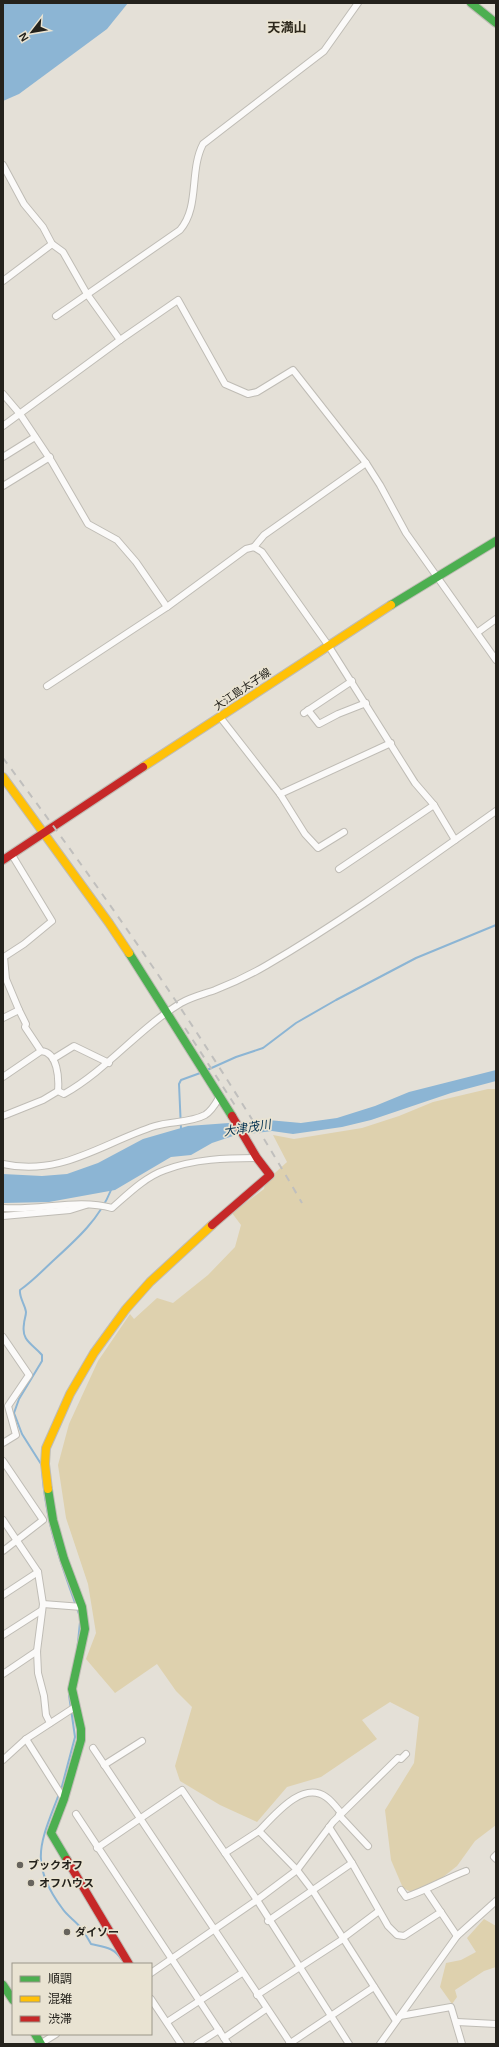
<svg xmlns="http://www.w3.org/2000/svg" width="499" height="2047" viewBox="0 0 499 2047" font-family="Arial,'Noto Sans JP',sans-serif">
<rect width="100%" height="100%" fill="#e4e0d7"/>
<!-- green -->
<g fill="#ded1ae">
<path d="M488,1089h8v736l-21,16 -18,25 -29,23 -15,4 -10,-5 -12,-28 -6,-50 29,-47 5,-46 -29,-15 -28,18 15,19 -56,38 -34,10 -30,35 -37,-17 -40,-24 -5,-15 17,-59 -16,-16 -19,-27 -42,29 -29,-34 10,-26 -8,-49 -22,-66 -8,-53 11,-41 29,-63 32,-47 4,5 23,-21 16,5 35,-28 27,-28 6,-22 -9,-12 32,-24 1,-7 22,-20 -14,-27 21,4 68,-11 37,-12 34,-14z"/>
<path d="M484,1919l12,7v41l-12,4 -29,19 2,7 -5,7 -12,-17 6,-24 15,-3 15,-8 -9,-14z"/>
</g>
<!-- water -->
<g fill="#8cb5d4">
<path d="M3,3h125l-21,26 -88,65 -16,7z"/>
<path d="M496,1070v11l-45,12 -80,27 -29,7 -49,7 -21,-3 -39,5 -21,7 -21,12 -20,2 -56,33 -66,12 -46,1v-29l39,2 25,-2 31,-11 45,-24 45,-13 80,-6 33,3 36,-5 38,-12 34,-14z"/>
</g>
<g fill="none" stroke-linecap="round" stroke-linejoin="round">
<!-- stream -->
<g stroke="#8cb5d4" stroke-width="2">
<path d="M207,1070l29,-13 27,-9 33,-25 40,-23 80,-42 80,-33"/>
<path d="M181,1129l-2,-45 2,-4 22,-8"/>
<path d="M41,1464l-19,-30 -8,-21 5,-14 23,-38v-6c-9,-11 -21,-14 -18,-31 0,-4 2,-8 2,-12 -1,-8 -7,-14 -6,-22 13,-9 23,-20 35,-31 22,-20 45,-41 56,-69"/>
<path d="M42,1468c3,54 19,96 37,146"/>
<path d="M77,1652l3,-30"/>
<path d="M61,1790l14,-53 -6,-42"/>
<path d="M59,1794c-18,48 -31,68 3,114 5,8 14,13 19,20 4,5 7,11 10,16 13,3 23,3 31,16"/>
</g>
<!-- street casing -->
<g stroke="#bfbcb5" stroke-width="8">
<g id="street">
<path d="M3,165l21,39 19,23 9,17 11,8 24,42 33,46"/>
<path d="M3,281l49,-37"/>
<path d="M56,316l124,-86c20,-23 9,-59 23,-86l121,-93 34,-48"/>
<path d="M3,394l17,20 32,48 36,62 29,16 19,22 31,45"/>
<path d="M3,426l117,-86 58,-40 47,84 23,10 9,-2 36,-22 73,93 14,22 26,48 90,127"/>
<path d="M3,457l32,-20"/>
<path d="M3,486l47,-29"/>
<path d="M254,547l10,-12 102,-72"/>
<path d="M478,632l18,-13"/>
<path d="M47,686l120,-79 79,-58 8,-2 8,5 66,93 87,138 19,22 21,35"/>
<path d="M308,710l11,14 19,-10 28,-11"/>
<path d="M304,713l48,-32"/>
<path d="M220,717l60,77 25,40 13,14 26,-16"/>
<path d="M280,794l111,-51"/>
<path d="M339,869l95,-64"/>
<path d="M19,1010l7,14 -1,3 16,24c17,1 18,28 17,40"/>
<path d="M3,1018l16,-8 -13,-31 -2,-22 20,-13 28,-23 -40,-66"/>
<path d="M53,1059l21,-13 35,17"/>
<path d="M3,1077l38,-26"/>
<path d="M3,1116l40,-16 15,-9 6,3c44,-25 74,-65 117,-91 10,-6 23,-9 34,-13 18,-7 35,-15 52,-25 79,-46 154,-101 229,-154"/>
<path d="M3,1164c58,13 99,-21 152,-38 16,-5 35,-3 50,-11 7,-4 11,-12 15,-19"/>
<path d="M3,1208c37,3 75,-10 109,0 16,-14 33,-31 53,-38 29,-11 61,-12 92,-12"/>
<path d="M3,1216l67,-6 16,-5"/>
<path d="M3,1337l26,38 -21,31 8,29 -13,8"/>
<path d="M3,1461l40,59 -40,31"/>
<path d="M3,1520l35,52 5,32 -6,47 1,22 6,23 2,19 4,8"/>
<path d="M3,1595l35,-23"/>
<path d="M43,1604l39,3"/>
<path d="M3,1635l39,-25"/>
<path d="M3,1674l34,-23"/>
<path d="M26,1739l38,60"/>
<path d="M93,1748l198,296"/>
<path d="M3,1760l23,-21 49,-32"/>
<path d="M104,1765l38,-24"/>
<path d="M76,1814l152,230"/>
<path d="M339,1815l29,31"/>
<path d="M329,1827l23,36 36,63 9,9 7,1 37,-24"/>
<path d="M259,1831c15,-15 43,-51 67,-34 6,4 11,11 15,16"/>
<path d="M97,1848l85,-58 75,110 92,144"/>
<path d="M225,1853l34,-22 38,39 16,21 83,130"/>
<path d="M496,1855l-2,2 2,2"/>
<path d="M401,1890l5,7c21,-7 39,-18 60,-26"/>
<path d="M426,1890l31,46"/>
<path d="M268,1921l84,-58"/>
<path d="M343,1938l36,-27"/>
<path d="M151,1973l106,-73 40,-30 36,-48 65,-64 3,1 5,-5"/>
<path d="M257,1995l86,-56"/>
<path d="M151,1999l30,45"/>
<path d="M400,2016l51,-9 11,37"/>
<path d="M167,2022l75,-49"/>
<path d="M457,2022l39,2"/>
<path d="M224,2038l42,-29"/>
<path d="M40,2044l16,-10"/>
<path d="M197,2044l22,-14"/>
<path d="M289,2044l85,-57"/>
<path d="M380,2044l77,-108 39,-35"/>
</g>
</g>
<!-- fast casing -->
<g stroke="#bfbcb5" stroke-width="10">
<g id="fast">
<path d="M471,3l25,20"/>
<path d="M391,605l105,-64"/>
<path d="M129,953l103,163"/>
<path d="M48,1489l5,31 11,39 18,48 3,22 -13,60 9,40v11l-17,59 -13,34 16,27"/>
<path d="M3,1985l10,15"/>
<path d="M35,2034l6,10"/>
</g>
</g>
<!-- slow casing -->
<g stroke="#bfbcb5" stroke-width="10">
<g id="slow">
<path d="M143,767l248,-162"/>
<path d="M3,777l106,146 20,30"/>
<path d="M48,1489l-3,-25 1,-16 24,-54 24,-41 32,-44 24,-27 62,-57"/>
</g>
</g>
<!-- jam casing -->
<g stroke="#bfbcb5" stroke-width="10">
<g id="jam">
<path d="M3,860l140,-93"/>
<path d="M212,1225l58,-50 -13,-17 -25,-42"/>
<path d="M67,1860l62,104"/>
</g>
</g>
<!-- street -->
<use href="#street" stroke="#fbfaf9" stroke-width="6"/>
<!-- fast -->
<use href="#fast" stroke="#4caf50" stroke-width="8"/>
<!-- slow -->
<use href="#slow" stroke="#ffc107" stroke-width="8"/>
<!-- jam -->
<use href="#jam" stroke="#c62828" stroke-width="8"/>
<!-- rail -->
<g stroke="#c0bfbd" stroke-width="2" stroke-dasharray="7 7" stroke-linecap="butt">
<path d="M3,758c107,143 210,291 299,445"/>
<path d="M185,1028l53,82"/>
</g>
</g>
<!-- markers -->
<g fill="#67645d" stroke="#e9e3d2" stroke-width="1.5">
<circle cx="20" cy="1865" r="4"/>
<circle cx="31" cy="1883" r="4"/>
<circle cx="67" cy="1932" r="4"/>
</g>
<g text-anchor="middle" stroke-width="3.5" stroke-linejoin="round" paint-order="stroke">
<!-- street labels -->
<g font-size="11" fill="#24221c" stroke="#e9e3d2">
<text transform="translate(242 689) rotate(-34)" y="4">大江島太子線</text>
</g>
<!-- poi labels -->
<g font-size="11" font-weight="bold" fill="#24221c" stroke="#e9e3d2" text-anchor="start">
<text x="28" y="1869">ブックオフ</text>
<text x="39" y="1887">オフハウス</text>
<text x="75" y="1936">ダイソー</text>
</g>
<!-- water labels -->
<g font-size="12" font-style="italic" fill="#00304f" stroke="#e9e3d2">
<text transform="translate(247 1128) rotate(-9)" y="4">大津茂川</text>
</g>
<!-- quarter labels -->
<g font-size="13" font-weight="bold" fill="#2f2a1d" stroke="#e9e3d2">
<text x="287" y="32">天満山</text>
</g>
</g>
<!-- border -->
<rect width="499" height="2047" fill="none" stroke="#24221c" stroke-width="8"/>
<!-- legend -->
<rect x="12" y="1963" width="140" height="72" fill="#e9e3d2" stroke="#9a9689"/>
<rect x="20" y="1976" width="20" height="6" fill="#4caf50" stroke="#9a9689"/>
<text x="48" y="1983" font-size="12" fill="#24221c">順調</text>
<rect x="20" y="1996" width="20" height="6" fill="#ffc107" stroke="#9a9689"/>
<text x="48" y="2003" font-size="12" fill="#24221c">混雑</text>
<rect x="20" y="2016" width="20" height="6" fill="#c62828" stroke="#9a9689"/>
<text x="48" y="2023" font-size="12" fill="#24221c">渋滞</text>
<!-- north arrow -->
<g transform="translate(32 32) rotate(239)" stroke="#e9e3d2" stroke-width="3" paint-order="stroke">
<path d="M0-3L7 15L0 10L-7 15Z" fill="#24221c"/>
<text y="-6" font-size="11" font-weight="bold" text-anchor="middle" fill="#24221c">N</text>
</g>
</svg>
